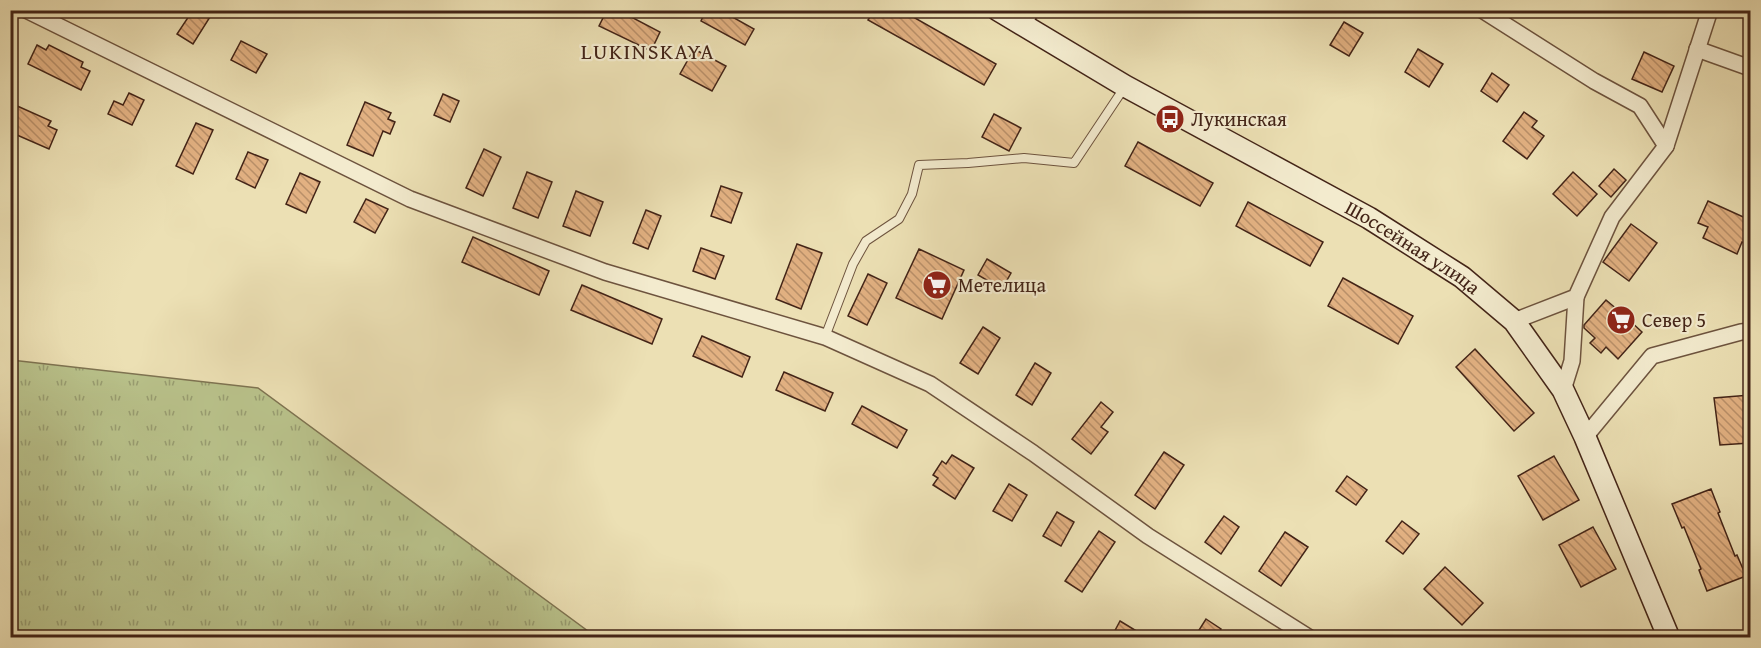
<svg xmlns="http://www.w3.org/2000/svg" width="1761" height="648" viewBox="0 0 1761 648" font-family="'Gentium Book Plus',serif">
<defs>
<pattern id="grass-tufts" width="24" height="20" patternUnits="userSpaceOnUse" patternTransform="scale(1.5)"><rect width="24" height="20" fill="#b9c28b"/><path d="M3 7l-1-3M5 7V3M7 7l1-3M15 17l-1-3M17 17v-4M19 17l1-3" fill="none" stroke="#989d71"/></pattern>
<pattern id="building-back-hatch" width="6" height="6" patternUnits="userSpaceOnUse" patternTransform="scale(1.5)"><rect width="6" height="6" fill="#e2b182"/><path d="M-1 5l2 2M0 0l6 6M5-1l2 2" fill="none" stroke="#b99069"/></pattern>
</defs>
<rect width="100%" height="100%" fill="#ece0b4"/>
<filter id="stains"><feTurbulence type="fractalNoise" baseFrequency=".00333" numOctaves="4"/><feColorMatrix values="0 0 0 0 .2 0 0 0 0 .09 0 0 0 0 .02 0 0 0 .5 -.17"/></filter>
<radialGradient id="worn" r=".72"><stop offset=".6" stop-color="#630" stop-opacity="0"/><stop offset="1" stop-color="#630" stop-opacity=".3"/></radialGradient>
<!-- grass -->
<path fill="url(#grass-tufts)" stroke="#7e7351" stroke-width="1.5" d="M11,360l247,28 338,249h-585z"/>
<!-- building -->
<g fill="url(#building-back-hatch)" stroke="#432417" stroke-width="1.5">
<path d="M193,10h7l10,7 -17,27 -16,-10z"/>
<path d="M607,10h11l42,22 -9,19 -52,-25z"/>
<path d="M706,10h14l34,19 -9,16 -44,-24z"/>
<path d="M874,10h27l95,54 -12,21 -116,-65z"/>
<path d="M1344,22l19,11 -14,23 -19,-11z"/>
<path d="M241,41l26,13 -11,19 -25,-13z"/>
<path d="M37,45l9,5 3,-5 34,17 -2,5 9,4 -9,19 -53,-26z"/>
<path d="M694,49l32,17 -14,25 -32,-17z"/>
<path d="M1418,49l25,15 -14,23 -24,-15z"/>
<path d="M1644,52l30,14 -12,26 -30,-13z"/>
<path d="M1492,73l17,12 -12,17 -16,-11z"/>
<path d="M129,93l15,7 -12,25 -24,-11 6,-13 9,4z"/>
<path d="M443,94l16,7 -9,21 -16,-7z"/>
<path d="M365,102l26,11 -3,6 7,3 -5,12 -7,-3 -10,25 -26,-11z"/>
<path d="M15,105l36,16 -3,5 9,4 -8,19 -39,-17v-17z"/>
<path d="M1524,112l13,9 -5,6 12,9 -17,23 -24,-18z"/>
<path d="M994,114l27,14 -12,23 -27,-14z"/>
<path d="M196,123l17,7 -20,44 -17,-8z"/>
<path d="M1138,142l75,41 -13,23 -75,-40z"/>
<path d="M484,149l17,8 -18,39 -17,-8z"/>
<path d="M248,152l20,8 -13,28 -19,-9z"/>
<path d="M1614,169l12,11 -15,17 -12,-11z"/>
<path d="M527,172l25,10 -14,36 -25,-10z"/>
<path d="M1573,172l24,22 -20,22 -24,-22z"/>
<path d="M300,173l20,9 -14,31 -20,-9z"/>
<path d="M721,186l21,7 -11,30 -20,-7z"/>
<path d="M576,191l27,11 -13,34 -27,-10z"/>
<path d="M366,199l22,10 -13,24 -21,-11z"/>
<path d="M1708,201l42,19v26l-8,-4 -5,12 -34,-16 5,-11 -10,-4z"/>
<path d="M1248,202l75,40 -13,24 -74,-40z"/>
<path d="M646,210l15,6 -13,33 -15,-6z"/>
<path d="M1631,224l26,19 -28,38 -26,-19z"/>
<path d="M473,237l76,34 -10,24 -77,-33z"/>
<path d="M797,244l25,9 -21,56 -25,-10z"/>
<path d="M701,248l23,8 -9,23 -22,-8z"/>
<path d="M919,249l45,21 -22,49 -46,-21z"/>
<path d="M987,259l24,14 -9,16 -24,-14z"/>
<path d="M868,274l19,9 -20,42 -19,-9z"/>
<path d="M1343,278l70,38 -15,28 -70,-38z"/>
<path d="M582,285l80,34 -10,25 -81,-34z"/>
<path d="M1606,300l13,11 3,-4 10,9 -3,4 13,12 -24,27 -12,-12 -5,6 -11,-10 5,-5 -11,-10v-3z"/>
<path d="M983,327l17,11 -22,36 -18,-11z"/>
<path d="M702,336l48,21 -8,20 -49,-21z"/>
<path d="M1475,349l59,64 -20,18 -58,-64z"/>
<path d="M1035,363l16,10 -19,32 -16,-10z"/>
<path d="M784,372l49,21 -8,18 -49,-21z"/>
<path d="M1750,395v48l-30,2 -6,-47z"/>
<path d="M1101,402l12,10 -12,15 7,5 -17,22 -19,-15z"/>
<path d="M862,406l45,24 -10,18 -45,-24z"/>
<path d="M1164,452l20,13 -29,44 -20,-14z"/>
<path d="M952,455l22,13 -19,31 -22,-14 5,-7 -5,-3 9,-14 4,3z"/>
<path d="M1554,456l25,44 -36,20 -25,-44z"/>
<path d="M1347,476l20,14 -11,15 -20,-14z"/>
<path d="M1009,484l18,11 -15,26 -19,-10z"/>
<path d="M1711,489l9,23 -2,1 17,43 2,-1 9,21 -39,15 -8,-21 2,-1 -17,-42 -2,1 -10,-24z"/>
<path d="M1057,512l17,10 -13,24 -18,-10z"/>
<path d="M1224,516l15,11 -18,27 -16,-12z"/>
<path d="M1402,521l17,13 -16,20 -17,-13z"/>
<path d="M1593,527l23,42 -35,18 -22,-42z"/>
<path d="M1099,531l16,11 -33,50 -17,-11z"/>
<path d="M1285,532l23,15 -27,39 -22,-15z"/>
<path d="M1445,567l38,36 -21,22 -38,-36z"/>
<path d="M1206,619l15,10 -5,9h-22z"/>
<path d="M1120,621l28,17h-37z"/>
</g>
<g fill="none" stroke-linecap="round" stroke-linejoin="round">
<!-- lane casing -->
<g stroke="#6d533e" stroke-width="10">
<path id="lane" d="M825,337l28,-73 13,-23 33,-22 13,-25 7,-29 49,-2 56,-5 50,5 50,-75"/>
</g>
<!-- street casing -->
<g stroke="#6d533e" stroke-width="18">
<g id="street">
<path d="M26,10l384,189 195,73 220,65 105,47 103,69 115,83 162,102"/>
<path d="M1482,10l112,71 46,25 26,40"/>
<path d="M1023,26l8,-16"/>
<path d="M1697,49l53,19"/>
<path d="M1514,321l62,-24 36,-80 54,-71 44,-136"/>
<path d="M1563,390l9,-29 4,-64"/>
<path d="M1585,437l67,-81 89,-24 9,-1"/>
</g>
</g>
<!-- secondary casing -->
<g stroke="#432417" stroke-width="24">
<g id="secondary">
<path id="s1" d="M998,10l127,76 244,132 93,59 52,44 49,69 22,47 84,201"/>
</g>
</g>
<!-- lane -->
<use href="#lane" stroke="#f3ebce" stroke-width="8"/>
<!-- street -->
<use href="#street" stroke="#f3ebce" stroke-width="15"/>
<!-- secondary -->
<use href="#secondary" stroke="#f3ebce" stroke-width="21"/>
</g>
<!-- icons -->
<defs>
<g id="bus-disc" transform="scale(1.5)"><circle r="9.5" fill="#8f2418" stroke="#f3ebce"/><path d="M-5-6H5V4H4V6H2V4H-2V6H-4V4H-5ZM-3.5-4V0h7V-4ZM-3.5 1.2v1.5H-2V1.2ZM2 1.2v1.5H3.5V1.2Z" fill="#fff"/></g>
<g id="supermarket-disc" transform="scale(1.5)"><circle r="9.5" fill="#8f2418" stroke="#f3ebce"/><path d="M-6-5.5h2.5l.6 2H6L4.5 2H-2.5L-4.4-4H-6ZM-1.5 3.2a1.3 1.3 0 1 0 .1 0ZM3 3.2a1.3 1.3 0 1 0 .1 0Z" fill="#fff"/></g>
</defs>
<g fill-rule="evenodd">
<use href="#bus-disc" x="1170" y="119"/>
<use href="#supermarket-disc" x="937" y="285"/>
<use href="#supermarket-disc" x="1621" y="320"/>
</g>
<g text-anchor="middle" stroke-width="4.5" stroke-linejoin="round" paint-order="stroke">
<!-- poi labels -->
<g font-size="20" fill="#432417" stroke="#f3ebce" text-anchor="start">
<text x="1191" y="126">Лукинская</text>
<text x="958" y="292">Метелица</text>
<text x="1642" y="327">Север 5</text>
</g>
<!-- street labels -->
<g font-size="20" fill="#432417" stroke="#f3ebce">
<text dy="7" stroke="none"><textPath href="#s1" startOffset="478">Шоссейная улица</textPath></text>
</g>
<!-- quarter labels -->
<g font-size="22" letter-spacing="1.5" fill="#432417" stroke="#f3ebce">
<text x="648" y="59">LUKINSKAYA</text>
</g>
</g>
<!-- margin -->
<rect width="1761" height="648" fill="none" stroke="#ece0b4" stroke-width="36"/>
<rect x="12" y="12" width="1737" height="624" fill="none" stroke="#432417" stroke-width="3"/>
<rect x="18" y="18" width="1725" height="612" fill="none" stroke="#432417" stroke-width="1.5"/>
<rect width="100%" height="100%" filter="url(#stains)"/>
<rect width="100%" height="100%" fill="url(#worn)"/>
</svg>
